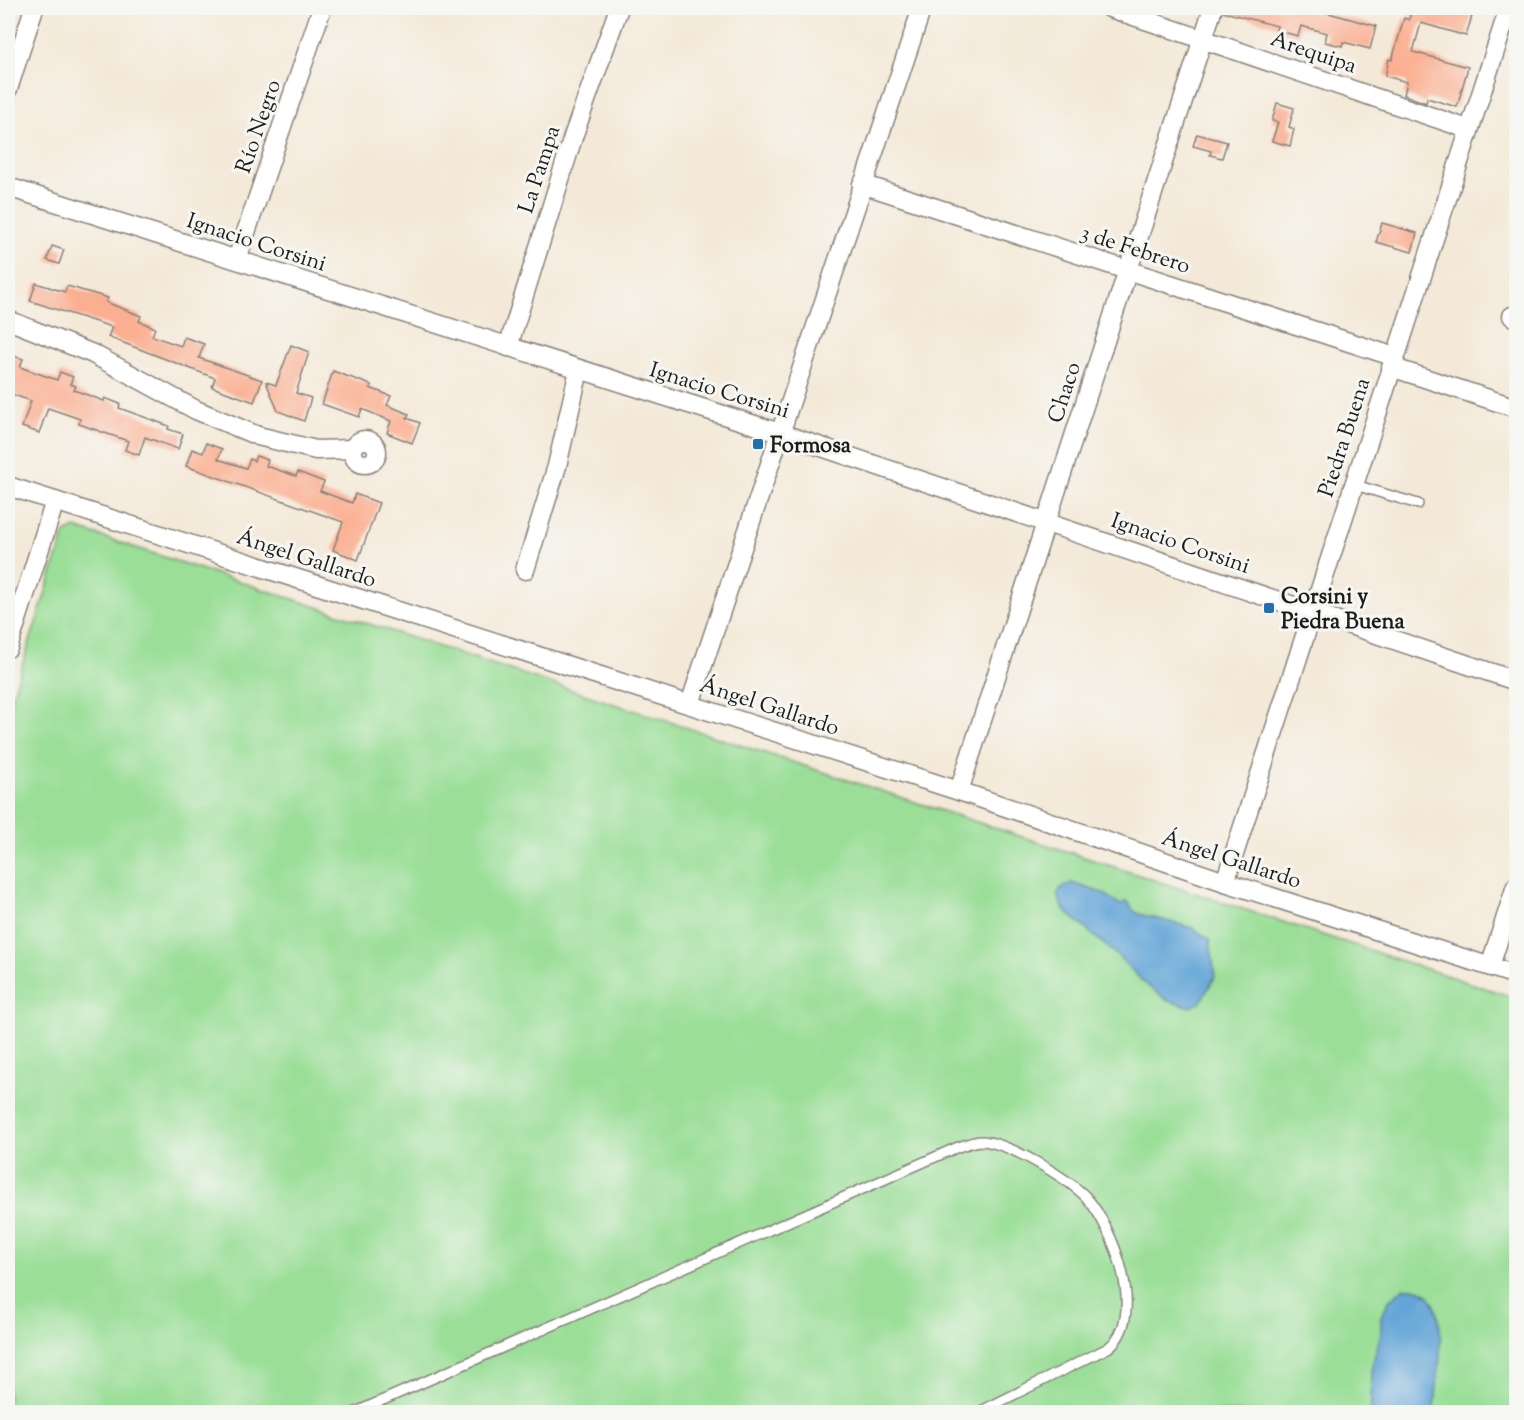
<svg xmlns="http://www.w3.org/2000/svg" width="1524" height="1420" viewBox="0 0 1524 1420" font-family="'Sorts Mill Goudy',serif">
<rect width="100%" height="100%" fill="#f6f6f2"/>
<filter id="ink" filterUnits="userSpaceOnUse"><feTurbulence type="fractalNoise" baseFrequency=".0167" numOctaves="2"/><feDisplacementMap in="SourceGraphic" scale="12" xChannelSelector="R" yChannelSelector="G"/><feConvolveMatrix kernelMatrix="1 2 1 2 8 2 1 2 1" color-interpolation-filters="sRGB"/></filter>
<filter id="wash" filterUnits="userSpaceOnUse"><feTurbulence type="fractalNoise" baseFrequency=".008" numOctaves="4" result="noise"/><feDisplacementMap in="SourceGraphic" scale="24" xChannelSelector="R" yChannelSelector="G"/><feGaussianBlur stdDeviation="1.35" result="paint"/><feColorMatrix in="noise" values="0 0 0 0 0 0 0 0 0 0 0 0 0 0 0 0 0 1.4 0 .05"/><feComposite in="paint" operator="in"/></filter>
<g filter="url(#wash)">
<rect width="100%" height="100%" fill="#f4e9d8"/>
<!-- green -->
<path fill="#9ade97" stroke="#5b7d5a" stroke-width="1.5" d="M75,528l1441,470v414h-1508v-703l57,-176z"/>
<!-- water -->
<g fill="#64a5d7" stroke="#40607a" stroke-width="1.5">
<path d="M1071,883l32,10 18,12 5,-4 3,2 3,6 7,5 54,14 17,12 5,37 -15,26 -9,4 -23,-6 -24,-18 -24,-25 -56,-48 -7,-15 4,-7z"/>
<path d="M1403,1288c58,-7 31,95 32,124h-64v-42l10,-37v-16l7,-15z"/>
</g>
<g id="blocks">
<!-- building -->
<g fill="#fbaf91">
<path d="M1224,8h102l-1,4 51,14 -6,23 -27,-7 -1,4 -17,-4 2,-9 -26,-7 -3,10 -22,-6 1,-4 -53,-14z"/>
<path d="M1412,8h29l31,8 -6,20 -45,-13 -8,29 55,15 -11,40 -30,-9 -1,5 -22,-8 3,-13 -22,-6 4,-17 3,1 12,-42 5,2z"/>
<path d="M1277,103l17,5 -5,19 5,2 -4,17 -18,-5 6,-19 -6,-1z"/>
<path d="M1197,134l30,8 -5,16 -12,-3 1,-4 -18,-5z"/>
<path d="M1382,223l35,10 -5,19 -36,-10z"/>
<path d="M52,246l12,4 -5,14 -12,-4z"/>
<path d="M36,283l29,9 2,-6 41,12 -2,4 35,14 -2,5 16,7 -3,8 29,10 3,-9 20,7 -5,14 63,22 -8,22 -42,-15 3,-9 -107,-41 4,-10 -82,-26z"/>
<path d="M291,345l18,7 -13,41 15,5 -7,23 -26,-10 -12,-29 10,3z"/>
<path d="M8,354l15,5 -3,8 37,13 3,-8 13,5 -3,7 6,2 -2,4 30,11 1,-3 15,6 -1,4 50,18 -1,3 15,5 -5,15 -33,-12 -6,18 -14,-5 3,-9 -49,-17 1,-5 -32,-11 -9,25 -17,-6 9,-26 -20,-7 -3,4z"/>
<path d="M333,371l38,14 -1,3 21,8 -4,9 22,9 -2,4 13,5 -8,20 -25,-10 4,-12 -29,-12 -3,8 -37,-13z"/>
<path d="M206,443l16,6 -4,10 28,9 4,-9 4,2 2,-5 12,4 -2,6 30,10 2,-4 26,10 -4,9 32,12 3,-9 24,9 -21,57 -25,-10 10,-28 -157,-56 6,-17 11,4z"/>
</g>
</g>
</g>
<g filter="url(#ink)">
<use href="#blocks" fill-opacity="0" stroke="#88827a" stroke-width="1.5"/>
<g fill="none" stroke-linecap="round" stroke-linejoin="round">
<!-- service casing -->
<g stroke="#88827a" stroke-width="12">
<g id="service">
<path d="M1352,484l66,20"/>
<path d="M356,1412l602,-265c7,-2 16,-6 23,-6 27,1 86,37 105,56 28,31 62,121 22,151l-129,64"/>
</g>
</g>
<!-- minor casing -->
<g stroke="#88827a" stroke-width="21">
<g id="minor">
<path d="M1110,8l358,121"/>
<path d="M8,89l26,-81"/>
<path d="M862,184l533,173"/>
<path d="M8,187l772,246 736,248"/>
<path d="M237,259l85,-251"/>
<path d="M1512,316l4,2"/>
<path d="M8,320l85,34 103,56 62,26 58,14 37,-1"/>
<path d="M508,347l66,-213 45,-126"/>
<path d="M1391,367l125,41"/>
<circle cx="365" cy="452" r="12"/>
<path d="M8,486l951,305 266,91 291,93"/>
<path d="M525,570l32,-104 22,-96"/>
<path d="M8,648l47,-147"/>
<path d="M690,704l232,-696"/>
<path d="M959,791l254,-783"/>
<path d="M1225,882l284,-874"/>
<path d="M1490,966l26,-80"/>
</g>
</g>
<!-- service -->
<use href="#service" stroke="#fff" stroke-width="9"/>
<!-- minor -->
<use href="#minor" stroke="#fff" stroke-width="18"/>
</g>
</g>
<!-- markers -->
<g fill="#1f6fb2" stroke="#f6f6f2" stroke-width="2">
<rect x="752" y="438" width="12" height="12" rx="3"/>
<rect x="1263" y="602" width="12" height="12" rx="3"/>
</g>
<g text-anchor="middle" stroke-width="6" stroke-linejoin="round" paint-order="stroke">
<!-- street labels -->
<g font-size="22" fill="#1c1c1c" stroke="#f6f6f2">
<text transform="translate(1314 51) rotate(19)" y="8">Arequipa</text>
<text transform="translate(257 126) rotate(-71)" y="8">Río Negro</text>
<text transform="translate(538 169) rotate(-72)" y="8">La Pampa</text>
<text transform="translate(257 241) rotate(18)" y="8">Ignacio Corsini</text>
<text transform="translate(1136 248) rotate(18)" y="8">3 de Febrero</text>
<text transform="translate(720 389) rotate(17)" y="8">Ignacio Corsini</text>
<text transform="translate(1063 392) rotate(-72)" y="8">Chaco</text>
<text transform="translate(1343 437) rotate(-72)" y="8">Piedra Buena</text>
<text transform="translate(1181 542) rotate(19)" y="8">Ignacio Corsini</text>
<text transform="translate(307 557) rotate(18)" y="8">Ángel Gallardo</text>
<text transform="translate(770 705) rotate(18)" y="8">Ángel Gallardo</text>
<text transform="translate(1232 858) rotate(18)" y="8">Ángel Gallardo</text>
</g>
<!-- poi labels -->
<g font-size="22" font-weight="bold" fill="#1c1c1c" stroke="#f6f6f2" text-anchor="start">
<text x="770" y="452">Formosa</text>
<text x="1281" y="603">Corsini y<tspan x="1281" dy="25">Piedra Buena</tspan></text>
</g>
</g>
<!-- margin -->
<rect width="1524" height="1420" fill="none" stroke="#f6f6f2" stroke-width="30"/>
</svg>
